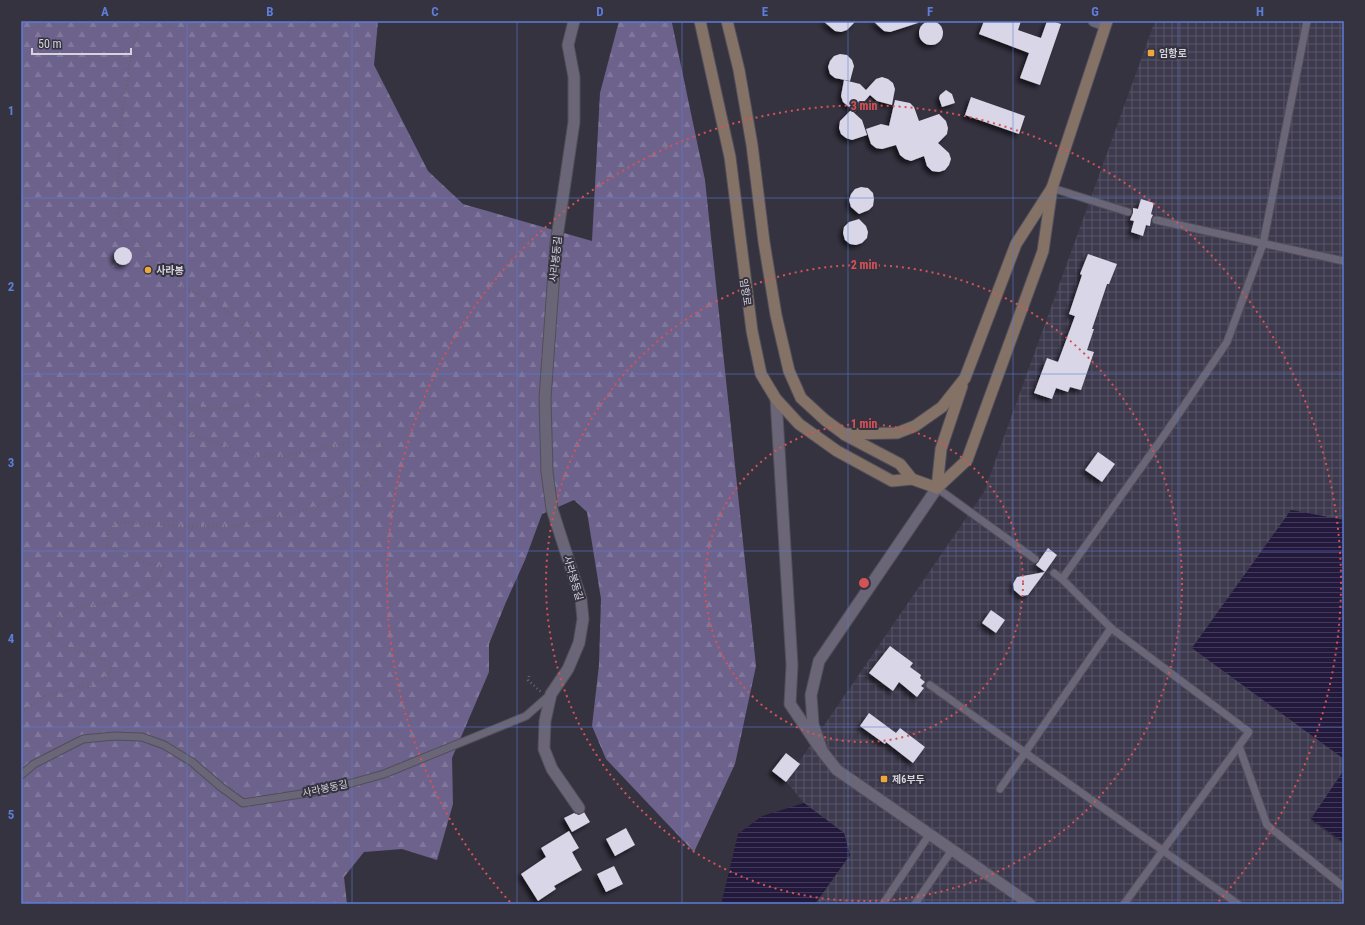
<svg xmlns="http://www.w3.org/2000/svg" width="1365" height="925" viewBox="0 0 1365 925" font-family="'Roboto Condensed','Noto Sans KR',sans-serif">
<defs>
<pattern id="industrial-grid" width="8" height="8" patternUnits="userSpaceOnUse"><rect width="8" height="8" fill="#3e3a4e"/><path d="M0 4h8M4 0v8" fill="none" stroke="#595667"/></pattern>
<pattern id="forest-firs" width="22" height="20" patternUnits="userSpaceOnUse"><rect width="22" height="20" fill="#6c628c"/><path d="M5 1l3.5 6h-7zM16 11l3.5 6h-7z" fill="#80789c"/></pattern>
<pattern id="water-rules" width="6" height="5" patternUnits="userSpaceOnUse"><rect width="6" height="5" fill="#23193d"/><path d="M0 2.5h6" fill="none" stroke="#423a58"/></pattern>
<filter id="shadow"><feDropShadow dx="-3.5" dy="3.5" stdDeviation="2" flood-color="#0009"/></filter>
</defs>
<rect width="100%" height="100%" fill="#363341"/>
<!-- industrial -->
<path fill="url(#industrial-grid)" d="M1155,21h189v499l-53,-10 -99,138 152,111v11l-33,48 33,25v61h-529l35,-49 -6,-22 -40,-30 -18,-22 198,-289z"/>
<!-- forest -->
<path fill="url(#forest-firs)" d="M21,21h357l-4,44 54,106 35,33 129,37 8,-148 19,-72h51l2,2 33,157 51,486 -21,98 -41,88 -88,-93 -14,-33 7,-61 2,-66 -14,-87 -13,-12 -32,14 -17,46 -19,42 -17,42v28l-37,86 1,46 -16,56 -35,-11 -38,3 -20,25 3,27h-326z"/>
<!-- water -->
<g fill="url(#water-rules)">
<path d="M1291,510l53,10v239l-152,-111z"/>
<path d="M1344,770v73l-33,-24z"/>
<path d="M804,803l40,30 6,22 -35,49h-94l17,-70 24,-18z"/>
</g>
<!-- pier -->
<path fill="#363341" d="M1311,819l33,24v2l-34,-25z"/>
<!-- building -->
<g fill="#d9d6e8" filter="url(#shadow)">
<circle cx="931" cy="33" r="12"/>
<path d="M823,21h33l-9,9 -6,2 -6,-1z"/>
<path d="M873,21h45v2l-28,9 -6,-1z"/>
<path d="M984,21h37l-3,9 23,8 6,-17h5l9,3 -21,61 -20,-7 9,-25 -50,-19z"/>
<path d="M840,54l7,1 5,5 2,6 -4,15 -15,-3 -5,-4 -2,-7 2,-6 4,-5z"/>
<path d="M882,77l6,2 5,4 2,6 -3,16 -15,-4 -7,-6 -15,17 -12,-10 -2,-6 3,-16 16,4 6,6 10,-11z"/>
<path d="M946,90l6,4 3,9 -13,4 -3,-9 1,-3z"/>
<path d="M971,97l54,19 -6,18 -54,-19z"/>
<path d="M895,100l15,3 4,4 5,14 20,-7 7,7 2,7 -1,6 -9,9 11,10 2,6 -2,6 -4,5 -6,2 -7,-1 -5,-5 -3,-10 -13,5 -6,-2 -5,-4 -4,-10 -14,4 -6,-1 -5,-4 -5,-15 15,-5 8,2z"/>
<path d="M851,110l11,10 5,15 -15,5 -6,-2 -5,-4 -2,-6 1,-7z"/>
<path d="M861,187l7,1 5,5 1,6 -1,7 -4,4 -10,4 -8,-7 -2,-7 2,-6 4,-5z"/>
<path d="M1141,199l13,4 -3,11 2,1 -2,4 -1,7 -4,-1 -3,11 -12,-4 3,-11 -4,-1 3,-7v-5l5,1z"/>
<path d="M859,219l7,7 2,6 -1,6 -5,5 -6,2 -6,-1 -5,-4 -2,-7 1,-6 5,-5z"/>
<circle cx="123" cy="256" r="9"/>
<path d="M1088,254l29,10 -8,20h-2l-15,45h2l-7,21 7,2 -13,38 -11,-3 -2,5 -12,-4 -4,11 -18,-6 13,-35 11,4 17,-46 -6,-2 13,-39 -2,-1z"/>
<path d="M1098,452l17,12 -13,18 -17,-12z"/>
<path d="M1048,548l9,7 -12,17 -9,-7z"/>
<path d="M1045,572l-17,23 -7,1 -7,-6 -1,-6 4,-7z"/>
<path d="M991,610l14,10 -9,13 -14,-10z"/>
<path d="M890,646l23,17 -3,4 11,8 -1,3 5,4 -4,4 3,2 -7,9 -18,-15 -6,9 -24,-18z"/>
<path d="M869,713l27,20 4,-5 25,19 -12,16 -27,-21 -1,2 -25,-18z"/>
<path d="M786,753l14,11 -14,18 -14,-11z"/>
<path d="M584,812l6,10 -18,10 -8,-14 10,-5 5,2z"/>
<path d="M626,828l9,17 -20,11 -9,-17z"/>
<path d="M569,831l10,17 -7,4 10,18 -28,16 2,3 -18,12 -17,-27 25,-17 -5,-9z"/>
<path d="M614,866l9,18 -17,8 -9,-18z"/>
</g>
<g fill="none" stroke-linecap="round" stroke-linejoin="round">
<!-- service casing -->
<g stroke="#514f5a" stroke-width="9">
<g id="service">
<path d="M1052,188l76,24"/>
<path d="M1156,220l188,41"/>
<path d="M937,488l98,71"/>
<path d="M1054,573l8,6 49,49 138,104 -125,172"/>
<path d="M1062,579l105,-148 60,-89 36,-98 44,-223"/>
<path d="M930,685l308,219"/>
<path d="M1239,746l28,79 77,62"/>
<path d="M21,775l13,-11 49,-25 31,-3 28,1 22,8 28,17 29,25 22,16 84,-13 57,-16 142,-58 25,-22"/>
<path d="M1000,789l111,-161"/>
<path d="M883,904l46,-69"/>
<path d="M915,904l37,-54"/>
</g>
</g>
<!-- minor casing -->
<g stroke="#514f5a" stroke-width="13">
<g id="minor">
<path d="M574,21l-6,24 6,32v45l-18,122 -11,154 2,74 5,37 29,90 2,20 -4,24 -11,26 -17,25 -6,27 -1,28 8,20 27,39"/>
<path d="M1094,21l11,4"/>
<path d="M776,399l16,266 -2,39 29,43"/>
</g>
</g>
<!-- tertiary casing -->
<g stroke="#514f5a" stroke-width="13">
<path id="tertiary" d="M937,488l-118,173 -8,34 2,29 9,27 15,19 193,134"/>
</g>
<!-- secondary casing -->
<g stroke="#514f5a" stroke-width="13">
<g id="secondary">
<path d="M700,21l30,136 22,174 9,43 15,25 23,25 38,27 55,30 20,-2 25,9"/>
<path d="M727,21l12,49 13,75 12,97 12,73 13,56 12,27 24,22 19,14 53,-1 18,-7 27,-19 23,-29 51,-134 36,-56"/>
<path d="M845,435l55,29 12,15"/>
<path d="M937,488l30,-28 76,-209 9,-63 55,-167"/>
<path d="M937,488l4,-39 21,-63"/>
</g>
</g>
<!-- path -->
<g stroke="#676471" stroke-width="2.5" stroke-dasharray="1 3" stroke-linecap="butt">
<path d="M529,676l-1,4 13,12"/>
<path d="M21,712l24,-16 46,-11 19,-11 2,-11 -30,-12 -23,-6 -9,-11 8,-18c7,-2 13,-6 20,-8 27,-6 78,-8 85,-41l-19,-5 -37,-16v-13l9,-11 64,4h55l50,-11 33,-9 47,-22 18,-39 -16,-6 -82,17h-29l-59,-19 -46,-25 -1,-11 7,-6 46,13 31,1 20,-10 15,-18 4,-17 -7,-16 -28,-28 -21,-17 -32,-15 -34,-25 -12,-20 -16,-16 -5,-15v-33l3,-55 10,-71 10,-32"/>
</g>
<!-- service -->
<use href="#service" stroke="#6a6677" stroke-width="7"/>
<!-- minor -->
<use href="#minor" stroke="#6a6677" stroke-width="11"/>
<!-- tertiary -->
<use href="#tertiary" stroke="#6a6677" stroke-width="11"/>
<!-- secondary -->
<use href="#secondary" stroke="#857267" stroke-width="11"/>
</g>
<!-- grid -->
<path fill="none" stroke="#5d7dd9" stroke-width="1" stroke-opacity="0.55" d="M187,21v883M352,21v883M517,21v883M682,21v883M848,21v883M1013,21v883M1178,21v883M21,198h1323M21,374h1323M21,551h1323M21,727h1323"/>
<!-- distance rings -->
<g fill="none" stroke="#d65355" stroke-width="2" stroke-dasharray="2 4">
<circle cx="864" cy="583" r="159"/>
<circle cx="864" cy="583" r="318"/>
<path d="M510 902A477 477 0 1 1 1218 902"/>
</g>
<!-- markers -->
<g fill="#eea73c" stroke="#363341" stroke-width="1.5">
<rect x="1147" y="49" width="8" height="8" rx="2"/>
<circle cx="148" cy="270" r="4"/>
<rect x="880" y="775" width="8" height="8" rx="2"/>
</g>
<g text-anchor="middle" stroke-width="4" stroke-linejoin="round" paint-order="stroke">
<!-- poi labels -->
<g font-size="10" font-weight="bold" fill="#d5d3dc" stroke="#363341" text-anchor="start">
<text x="1159" y="57">임항로</text>
<text x="156" y="274">사라봉</text>
<text x="892" y="783">제6부두</text>
</g>
<!-- street labels -->
<g font-size="10" fill="#d5d3dc" stroke="#363341">
<text transform="translate(555 259) rotate(-84)" y="4">사라봉동길</text>
<text transform="translate(746 292) rotate(82)" y="4">임항로</text>
<text transform="translate(574 578) rotate(74)" y="4">사라봉동길</text>
<text transform="translate(325 788) rotate(-12)" y="4">사라봉동길</text>
</g>
</g>
<circle cx="864" cy="583" r="6" fill="#d65355" stroke="#363341" stroke-width="2"/>
<g font-size="12" text-anchor="middle" font-weight="bold" fill="#d65355" stroke="#363341" stroke-width="4" stroke-linejoin="round" paint-order="stroke">
<text x="864" y="110">3 min</text>
<text x="864" y="269">2 min</text>
<text x="864" y="428">1 min</text>
</g>
<!-- border -->
<rect width="1365" height="925" fill="none" stroke="#363341" stroke-width="44"/>
<!-- scale -->
<path d="M32 48v6h99v-6" fill="none" stroke="#d5d3dc" stroke-width="2"/>
<text x="38" y="48" font-size="12" fill="#d5d3dc" stroke="#363341" stroke-width="3" paint-order="stroke">50 m</text>
<rect x="22" y="22" width="1321" height="881" fill="none" stroke="#5d7dd9" stroke-width="1.5"/>
<g font-size="13" text-anchor="middle" font-weight="bold" fill="#5d7dd9">
<text x="105" y="16">A</text>
<text x="270" y="16">B</text>
<text x="435" y="16">C</text>
<text x="600" y="16">D</text>
<text x="765" y="16">E</text>
<text x="930" y="16">F</text>
<text x="1095" y="16">G</text>
<text x="1260" y="16">H</text>
<text x="11" y="115">1</text>
<text x="11" y="291">2</text>
<text x="11" y="467">3</text>
<text x="11" y="643">4</text>
<text x="11" y="819">5</text>
</g>
</svg>
